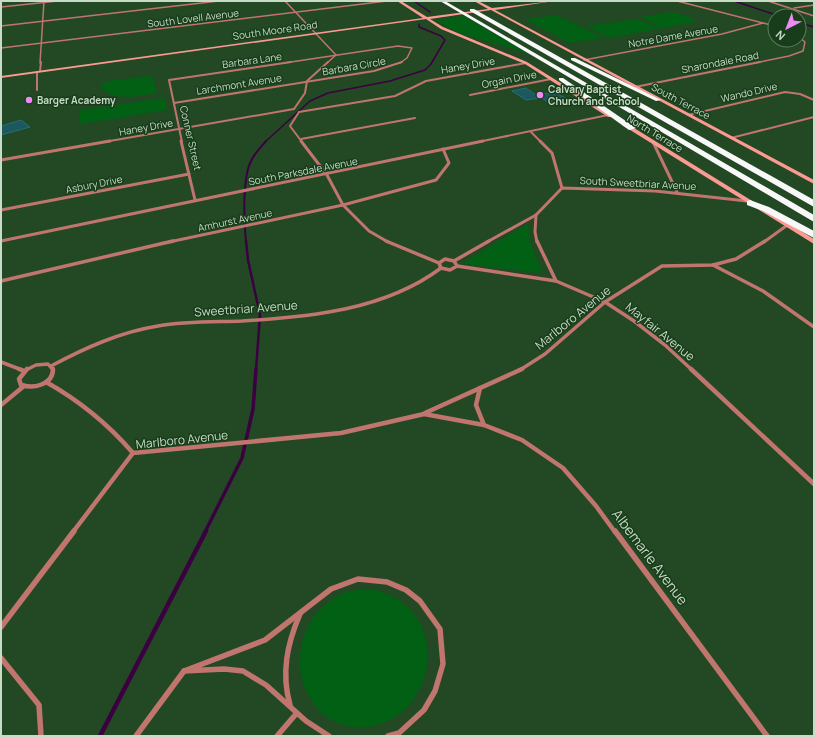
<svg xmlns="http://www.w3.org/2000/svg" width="815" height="737" viewBox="0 0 815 737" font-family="Manrope,sans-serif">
<rect width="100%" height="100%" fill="#234824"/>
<!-- green -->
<g fill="#016014">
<path d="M673,12l19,6 4,4 -87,16 -23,-12 52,-7 18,8 3,-1 -19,-9z"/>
<path d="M557,15l47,23 -35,5 -44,-24z"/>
<path d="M464,16l63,37 -68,-20 -25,-13z"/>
<path d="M148,76l5,1 4,16c-15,3 -52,10 -57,-9l9,-3z"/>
<path d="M164,98l4,12 -88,14v-14z"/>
<path d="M526,225l3,1v13l13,32 -3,2 -74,-9 -1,-2z"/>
<path d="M371,589c89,18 65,145 -18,138 -18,-2 -34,-13 -43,-29 -21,-35 -8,-83 28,-102 10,-6 21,-6 33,-7z"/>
</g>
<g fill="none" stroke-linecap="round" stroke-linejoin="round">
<!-- stream-far4 -->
<g stroke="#3b0040" stroke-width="1.5">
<path d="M414,1l16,11"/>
<path d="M734,1l45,15"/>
<path d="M799,23l15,4"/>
<path d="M265,142l45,-41 18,-8 62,-12 35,-11 6,-6 14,-24 -4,-4 -22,-9v-3"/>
</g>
<!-- stream-far3 -->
<path stroke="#3b0040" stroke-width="2" d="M246,242c-2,-19 -4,-63 5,-81 3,-7 10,-14 15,-20"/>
<!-- stream-far2 -->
<path stroke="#3b0040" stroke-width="2.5" d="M246,241l2,19 12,55 -4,55"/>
<!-- stream-far1 -->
<path stroke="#3b0040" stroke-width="3.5" d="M205,532l37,-74 11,-49 3,-40"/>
<!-- stream -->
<path stroke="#3b0040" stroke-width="4.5" d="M100,736l106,-205"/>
</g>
<!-- building -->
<g fill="#1c585f" stroke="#256f77">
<path d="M526,88l14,10 -14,2 -14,-9z"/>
<path d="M555,92l12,7 -18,4 -11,-8z"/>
<path d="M21,120l9,7 -29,8v-9z"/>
</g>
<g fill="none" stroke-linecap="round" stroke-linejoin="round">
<!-- street-far5 -->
<g stroke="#c0756f" stroke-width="1.5">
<path d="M285,1l51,54 -9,8"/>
<path d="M677,1l98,25"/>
<path d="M768,1l46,15"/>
<path d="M1,7l57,-6"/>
<path d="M794,8l20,-3"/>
<path d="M1,26l218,-25"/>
<path d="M1,48l386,-47"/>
<path d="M584,60l138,-26 41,-11"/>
<path d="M40,63l4,-62"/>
<path d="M284,63l114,-17 14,2 -5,10 -7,5"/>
<path d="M755,63l34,-7 14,-5 2,-9 -6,-5"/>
</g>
<!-- street-far4 -->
<g stroke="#c0756f" stroke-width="2">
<path d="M40,71l1,-9"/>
<path d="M37,72v18"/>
<path d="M635,87l125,-25"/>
<path d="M470,95l81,-16"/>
<path d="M174,103l200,-32 28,-9"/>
<path d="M294,109l11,-16 2,-12 21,-19"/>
<path d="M299,112l96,-16 31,-15 100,-18"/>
<path d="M299,112l-9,14 12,16"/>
<path d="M688,115l97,-23 15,2 14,6"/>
<path d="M531,132l10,10"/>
<path d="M731,138l83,-21"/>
<path d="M301,139l114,-21"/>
<path d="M104,142l190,-33"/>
<path d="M182,142l-13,-62 122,-18"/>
<path d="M478,142l130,-27"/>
</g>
<!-- street-far3 -->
<g stroke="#c0756f" stroke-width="3">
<path d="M181,141l14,59"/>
<path d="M301,141l26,34 16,30 26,26 19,11"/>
<path d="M540,141l12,12 10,35"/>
<path d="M653,142l24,50"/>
<path d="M1,160l109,-19"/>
<path d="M1,210l188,-36"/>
<path d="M536,215l-1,17 2,10"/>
<path d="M1,241l482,-100"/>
<path d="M169,242l174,-37 93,-25 13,-17 -6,-14"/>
<path d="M487,242l49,-27 26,-27 93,3 92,10"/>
<path d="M764,242l22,-16"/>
</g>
<!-- street-far2 -->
<g stroke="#c0756f" stroke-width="3.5">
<path d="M386,241l53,22"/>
<path d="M537,241l19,40"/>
<path d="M445,259l9,2 3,5 -7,4 -9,-2 -2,-5z"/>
<path d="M454,261l35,-20"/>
<path d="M713,265l50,26 51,36"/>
<path d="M457,266l99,15 49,21 29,19 31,24 27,25"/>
<path d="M1,281l172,-40"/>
<path d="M1,362l21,8"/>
<path d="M51,366c34,-18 69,-34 107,-40 28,-5 56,-4 84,-5 68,-4 143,-11 199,-53"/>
<path d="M26,370l10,-5 12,-1 5,6"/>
<path d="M520,370l25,-16 60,-52 57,-36 51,-1 23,-6 29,-18"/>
</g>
<!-- street-far1 -->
<g stroke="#c0756f" stroke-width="4.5">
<path d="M19,369l5,2"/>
<path d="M27,369l-8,10 2,6c12,4 32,0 32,-16"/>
<path d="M691,369l123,115"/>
<path d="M46,382c34,19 62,42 87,71"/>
<path d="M480,388l-4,17 8,20"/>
<path d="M1,405l23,-19"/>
<path d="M425,413l97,-44"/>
<path d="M73,532l60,-79 208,-20 83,-19 60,11 38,15 41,28 33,38 19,26"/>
</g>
<!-- street -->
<g stroke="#c0756f" stroke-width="5.5">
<path d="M615,531l152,205"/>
<path d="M1,627l73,-96"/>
<path d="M1,658l38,47 2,31"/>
<path d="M290,705c-9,-32 -3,-61 10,-91"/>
<path d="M136,736l48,-65"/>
<path d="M277,736l19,-22"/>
<path d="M329,736l-23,-15 -40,-36 -23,-14 -19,-2 -40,2 81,-31 66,-51 27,-10 29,3 19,8 14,11 20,28 3,35 -8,27 -11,19 -25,23 -11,3"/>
</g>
<!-- secondary -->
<g fill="#fa9a93" fill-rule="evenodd">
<path d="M397,1h4l26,16 61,-8 -14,-8h4l14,7 62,-7 -59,9 319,170v4l-323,-174 -61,9 13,8 84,35 85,53v2h-4l-83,-53 -84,-35 -15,-10 -425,59v-2l422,-58z"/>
<path d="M622,123h4l188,116v5l-192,-119z"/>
</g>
<!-- highway -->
<g fill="#f8f8f8" fill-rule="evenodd">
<path d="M440,1h5l369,214v7z"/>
<path d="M470,9h4l340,191v7l-344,-196z"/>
<path d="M571,58h4l86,42 -5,1 -85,-41z"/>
<path d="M559,78h4l73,50 -7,2 -70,-50z"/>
<path d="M750,200l19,7 45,24v7l-51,-27 -16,-6v-4z"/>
</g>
</g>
<!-- markers -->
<g fill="#ef8bf6" stroke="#183d1a" stroke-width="1.5">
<circle cx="540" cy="95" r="4"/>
<circle cx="29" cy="100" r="4"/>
</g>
<g text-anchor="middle" stroke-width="3" stroke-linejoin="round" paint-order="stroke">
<!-- far-street labels -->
<g font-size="10" fill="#c7dbc6" stroke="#183d1a">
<text transform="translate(193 18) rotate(-7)" y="4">South Lovell Avenue</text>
<text transform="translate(275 30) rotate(-8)" y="4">South Moore Road</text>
<text transform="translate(673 36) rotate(-10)" y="4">Notre Dame Avenue</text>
<text transform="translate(252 60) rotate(-8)" y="4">Barbara Lane</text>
<text transform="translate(720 62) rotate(-11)" y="4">Sharondale Road</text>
<text transform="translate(468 65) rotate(-10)" y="4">Haney Drive</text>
<text transform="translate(354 66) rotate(-10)" y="4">Barbara Circle</text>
<text transform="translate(509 79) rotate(-11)" y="4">Orgain Drive</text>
<text transform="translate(239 84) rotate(-9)" y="4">Larchmont Avenue</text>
<text transform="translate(749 92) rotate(-13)" y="4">Wando Drive</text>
<text transform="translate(681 101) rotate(28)" y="4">South Terrace</text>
<text transform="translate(146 127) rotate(-10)" y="4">Haney Drive</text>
<text transform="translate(655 133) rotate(31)" y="4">North Terrace</text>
<text transform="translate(191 138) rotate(77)" y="4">Conner Street</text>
<text transform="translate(303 171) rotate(-11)" y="4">South Parksdale Avenue</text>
<text transform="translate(638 183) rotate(3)" y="4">South Sweetbriar Avenue</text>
<text transform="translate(94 184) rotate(-11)" y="4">Asbury Drive</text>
<text transform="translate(235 220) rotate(-12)" y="4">Amhurst Avenue</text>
</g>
<!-- far-poi labels -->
<g font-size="10" font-weight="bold" fill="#c7dbc6" stroke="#183d1a" text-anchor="start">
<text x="548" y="93">Calvary Baptist<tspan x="548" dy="12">Church and School</tspan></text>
<text x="37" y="104">Barger Academy</text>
</g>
<!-- street labels -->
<g font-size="12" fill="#c7dbc6" stroke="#183d1a">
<text transform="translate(246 309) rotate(-4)" y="4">Sweetbriar Avenue</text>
<text transform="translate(573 318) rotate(-39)" y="4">Marlboro Avenue</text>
<text transform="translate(660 332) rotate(39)" y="4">Mayfair Avenue</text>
<text transform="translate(182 440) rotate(-6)" y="4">Marlboro Avenue</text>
</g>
<!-- near-street labels -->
<g font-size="14" fill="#c7dbc6" stroke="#183d1a">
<text transform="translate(650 557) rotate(53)" y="5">Albemarle Avenue</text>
</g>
</g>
<!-- border -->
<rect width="815" height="737" fill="none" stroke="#c7dbc6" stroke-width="4"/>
<!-- north arrow -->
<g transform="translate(787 28) rotate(222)"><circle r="19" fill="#183d1a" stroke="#5e7c5f"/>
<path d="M0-3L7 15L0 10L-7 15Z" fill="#ef8bf6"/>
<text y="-6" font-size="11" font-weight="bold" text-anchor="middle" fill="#c7dbc6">N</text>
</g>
</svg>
